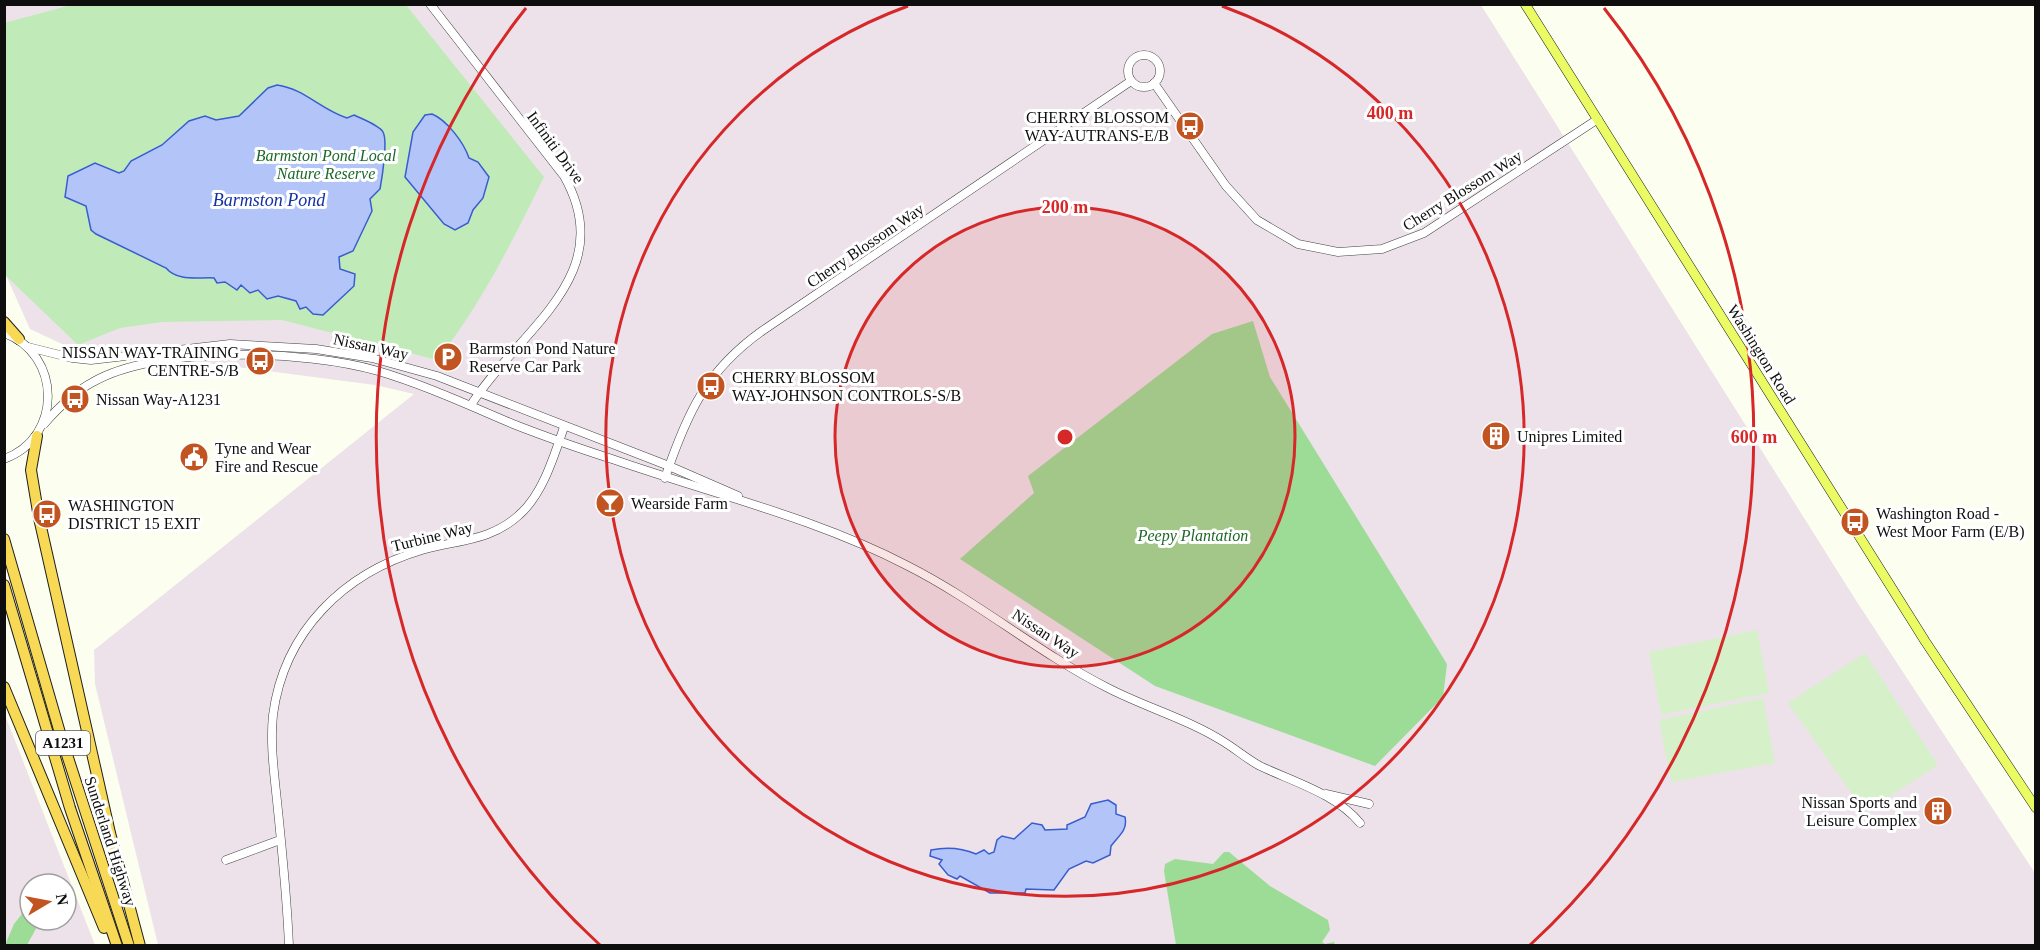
<svg xmlns="http://www.w3.org/2000/svg" width="2040" height="950" viewBox="0 0 2040 950" font-family="'Times New Roman',serif">
<rect width="100%" height="100%" fill="#fcffef"/>
<!-- industrial -->
<g fill="#ede2ea" fill-rule="evenodd">
<path d="M4,5h1477l376,597 178,271v72h-1877l-63,-261 -1,-34 320,-256 -39,-9 -313,-41 -32,-15 -25,-56z"/>
<path d="M5,715l90,230h-90zM30,884h36v36h-36z"/>
</g>
<!-- green -->
<path fill="#c0ebb8" d="M71,5h335l138,172c-31,63 -63,128 -107,183l-155,-40 -120,2 -42,6 -42,17 -73,-70 -1,-252z"/>
<!-- forest -->
<g fill="#9ddc97">
<path d="M1253,321l17,56 177,287 -4,33 -68,69 -220,-80 -195,-127 74,-66 -6,-17 184,-142z"/>
<path d="M1224,852h5l41,34 58,34 2,10 -8,12 3,2 9,-2 1,3h-159l-12,-74 1,-7 10,-5 38,5z"/>
<path d="M29,905l1,15h5l3,5 -11,20h-22l9,-21z"/>
</g>
<!-- pitch -->
<g fill="#d6f1ca">
<path d="M1757,630l12,63 -108,22 -12,-63z"/>
<path d="M1865,653l73,112 -73,47 -77,-109z"/>
<path d="M1763,698l12,65 -104,19 -12,-62z"/>
</g>
<!-- water -->
<g fill="#b3c5f8" stroke="#385dd0" stroke-width="1.5">
<path d="M277,85c28,4 44,25 70,33l7,-3c8,4 25,10 29,17 5,9 -1,46 -3,57l-10,10 2,12 -19,40 -14,6 1,12 15,5 -1,12 -31,29 -10,-1 -7,-7 -6,2 -4,-8 -18,-5 -11,3 -9,-9 -8,3 -9,-8 -4,5 -12,-8 -8,1 -3,-5c-16,-1 -36,4 -48,-10l-70,-34 -5,-4 -5,-24 -21,-9 3,-21 27,-13 24,10 5,-2 7,-10 31,-16 27,-24 16,-5 11,4 23,-4 29,-28z"/>
<path d="M432,114c15,6 32,29 37,44l9,4 11,15 -6,21 -10,12 -5,13 -13,7 -11,-6 -39,-47 8,-45 12,-17z"/>
<path d="M1108,800l8,5v9l9,3c3,14 -7,19 -14,29l-1,9 -17,8 -7,-2 -17,8 -15,21 -28,-1 -1,4h-35l-30,-17 -3,3 -9,-4 -9,-11 3,-4 -12,-4 1,-6c14,-3 31,-2 45,4l8,-4 5,4 5,-2 3,-12 5,-4 12,3 18,-16 10,2 3,5 22,-1v-4l18,-8 6,-13z"/>
</g>
<g fill="none" stroke-linecap="round" stroke-linejoin="round">
<!-- minor casing -->
<g stroke="#414141" stroke-width="9">
<g id="minor">
<path d="M430,4l134,172c57,100 -46,154 -93,229"/>
<circle cx="1144" cy="71" r="16"/>
<path d="M1154,83l72,103 31,34 41,24 40,8 44,-3 42,-16 174,-114"/>
<path d="M4,333c58,21 59,105 0,126"/>
<path d="M28,347l44,11 19,2 139,-16 86,5 56,9 65,18 232,90 69,30"/>
<path d="M44,424c14,-16 30,-32 49,-42 64,-37 215,-32 285,-11 47,14 90,34 135,53 33,13 68,25 102,36 98,34 201,58 293,106 69,35 129,86 198,121 38,20 82,32 118,55 13,8 23,17 36,24 34,16 76,28 100,57"/>
<path d="M665,478c22,-65 41,-107 97,-147l369,-250"/>
<path d="M1326,794l43,10"/>
<path d="M226,860l54,-20"/>
<path d="M289,946c-2,-49 -7,-97 -12,-145 -3,-29 -7,-58 -4,-86 11,-84 71,-142 149,-165 35,-10 69,-9 97,-35 24,-21 35,-59 45,-88"/>
</g>
</g>
<!-- major casing -->
<g stroke="#1f1f1f" stroke-width="10">
<path id="major" d="M1525,4l400,637 111,167"/>
</g>
<!-- highway casing -->
<g stroke="#1f1f1f" stroke-width="12">
<g id="highway">
<path d="M4,322l15,17"/>
<path d="M37,436l-6,34 8,48 71,315 30,113"/>
<path d="M4,539l56,194 69,213"/>
<path d="M4,585l66,223 47,138"/>
<path d="M4,687l100,241"/>
</g>
</g>
<!-- minor -->
<use href="#minor" stroke="#fff" stroke-width="8"/>
<!-- major -->
<use href="#major" stroke="#eafb63" stroke-width="9"/>
<!-- highway -->
<use href="#highway" stroke="#f7d955" stroke-width="10"/>
</g>
<!-- distance rings -->
<circle cx="1065" cy="437" r="230" fill="#d62828" fill-opacity=".12"/>
<g fill="none" stroke="#d62828" stroke-width="3">
<circle cx="1065" cy="437" r="230"/>
<path d="M1222 6A459 459 0 1 1 908 6"/>
<path d="M600 945A689 689 0 0 1 526 8M1604 8A689 689 0 0 1 1530 945"/>
</g>
<!-- icons -->
<defs>
<g id="bus-disc" transform="scale(1.5)"><circle r="9.5" fill="#c25422" stroke="#fff"/><path d="M-5-6H5V4H4V6H2V4H-2V6H-4V4H-5ZM-3.5-4V0h7V-4ZM-3.5 1.2v1.5H-2V1.2ZM2 1.2v1.5H3.5V1.2Z" fill="#fff"/></g>
<g id="parking-disc" transform="scale(1.5)"><circle r="9.5" fill="#c25422" stroke="#fff"/><path d="M-3.5-5.5H1a3.5 3.5 0 0 1 0 7H-1V5.5H-3.5ZM-1-3.4V-.6H.8a1.4 1.4 0 0 0 0-2.8Z" fill="#fff"/></g>
<g id="building-disc" transform="scale(1.5)"><circle r="9.5" fill="#c25422" stroke="#fff"/><path d="M-4-6H4V6H1V3H-1V6H-4ZM-2.5-4.3h1.7v1.8h-1.7ZM.8-4.3h1.7v1.8H.8ZM-2.5-1h1.7V.8h-1.7ZM.8-1h1.7V.8H.8Z" fill="#fff"/></g>
<g id="civic-disc" transform="scale(1.5)"><circle r="9.5" fill="#c25422" stroke="#fff"/><path d="M-.6-6.5H3V-4.5H.6V-3L4-1V1h2V6H-6V1h2V-1L-.6-3ZM-1.2 2.5V6h2.4V2.5Z" fill="#fff"/></g>
<g id="bar-disc" transform="scale(1.5)"><circle r="9.5" fill="#c25422" stroke="#fff"/><path d="M-6-5H6L.8 .8V4.5H3.5V6h-7V4.5H-.8V.8Z" fill="#fff"/></g>
</defs>
<g fill-rule="evenodd">
<use href="#bus-disc" x="1190" y="126"/>
<use href="#parking-disc" x="448" y="357"/>
<use href="#bus-disc" x="260" y="361"/>
<use href="#bus-disc" x="711" y="386"/>
<use href="#bus-disc" x="75" y="399"/>
<use href="#building-disc" x="1496" y="436"/>
<use href="#civic-disc" x="194" y="457"/>
<use href="#bar-disc" x="610" y="503"/>
<use href="#bus-disc" x="47" y="514"/>
<use href="#bus-disc" x="1855" y="522"/>
<use href="#building-disc" x="1938" y="811"/>
</g>
<g text-anchor="middle" stroke-width="6" stroke-linejoin="round" paint-order="stroke">
<!-- shield labels -->
<rect fill="#fff" stroke="#565656" stroke-width="1.5" x="36" y="731" width="54" height="24" rx="4.5"/>
<g font-size="15" font-weight="bold" fill="#0e0e0e">
<text x="63" y="748">A1231</text>
</g>
<!-- poi labels -->
<g font-size="16" fill="#0e0e0e" stroke="#fff" text-anchor="start">
<text x="1169" y="123" text-anchor="end">CHERRY BLOSSOM<tspan x="1169" dy="18">WAY-AUTRANS-E/B</tspan></text>
<text x="469" y="354">Barmston Pond Nature<tspan x="469" dy="18">Reserve Car Park</tspan></text>
<text x="239" y="358" text-anchor="end">NISSAN WAY-TRAINING<tspan x="239" dy="18">CENTRE-S/B</tspan></text>
<text x="732" y="383">CHERRY BLOSSOM<tspan x="732" dy="18">WAY-JOHNSON CONTROLS-S/B</tspan></text>
<text x="96" y="405">Nissan Way-A1231</text>
<text x="1517" y="442">Unipres Limited</text>
<text x="215" y="454">Tyne and Wear<tspan x="215" dy="18">Fire and Rescue</tspan></text>
<text x="631" y="509">Wearside Farm</text>
<text x="68" y="511">WASHINGTON<tspan x="68" dy="18">DISTRICT 15 EXIT</tspan></text>
<text x="1876" y="519">Washington Road -<tspan x="1876" dy="18">West Moor Farm (E/B)</tspan></text>
<text x="1917" y="808" text-anchor="end">Nissan Sports and<tspan x="1917" dy="18">Leisure Complex</tspan></text>
</g>
<!-- street labels -->
<g font-size="16" fill="#0e0e0e" stroke="#fff">
<text transform="translate(556 147) rotate(54)" y="6">Infiniti Drive</text>
<text transform="translate(1462 190) rotate(-32)" y="6">Cherry Blossom Way</text>
<text transform="translate(865 245) rotate(-34)" y="6">Cherry Blossom Way</text>
<text transform="translate(371 346) rotate(12)" y="6">Nissan Way</text>
<text transform="translate(1762 354) rotate(58)" y="6">Washington Road</text>
<text transform="translate(432 536) rotate(-14)" y="6">Turbine Way</text>
<text transform="translate(1046 633) rotate(33)" y="6">Nissan Way</text>
<text transform="translate(111 841) rotate(72)" y="6">Sunderland Highway</text>
</g>
<!-- park labels -->
<g font-size="16" font-style="italic" fill="#1c6828" stroke="#fff">
<text x="326" y="161">Barmston Pond Local<tspan x="326" dy="18">Nature Reserve</tspan></text>
<text x="1193" y="541">Peepy Plantation</text>
</g>
<!-- water labels -->
<g font-size="18" font-style="italic" fill="#1431a3" stroke="#fff">
<text x="269" y="206">Barmston Pond</text>
</g>
</g>
<circle cx="1065" cy="437" r="9" fill="#d62828" stroke="#fff" stroke-width="3"/>
<g font-size="18" text-anchor="middle" font-weight="bold" fill="#d62828" stroke="#fff" stroke-width="6" stroke-linejoin="round" paint-order="stroke">
<text x="1390" y="119">400 m</text>
<text x="1065" y="213">200 m</text>
<text x="1754" y="443">600 m</text>
</g>
<!-- border -->
<rect width="2040" height="950" fill="none" stroke="#0e0e0e" stroke-width="12"/>
<!-- north arrow -->
<g transform="translate(48 902) rotate(80)"><circle r="28" fill="#ffffff" stroke="#9f9f9f" stroke-width="1.5"/>
<path d="M0-4.5L10 22L0 15L-10 22Z" fill="#c25422"/>
<text y="-9" font-size="16" font-weight="bold" text-anchor="middle" fill="#0e0e0e">N</text>
</g>
</svg>
